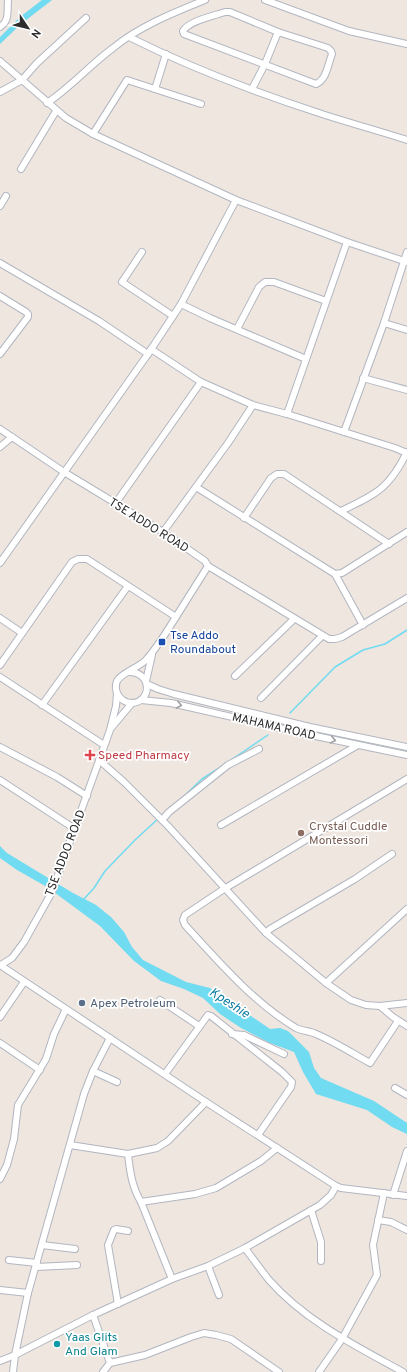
<svg xmlns="http://www.w3.org/2000/svg" width="407" height="1372" viewBox="0 0 407 1372" font-family="Overpass,sans-serif">
<rect width="100%" height="100%" fill="#eee6df"/>
<!-- water -->
<g fill="#71dbf1">
<path d="M42,0h10l-31,24 -21,20v-7l20,-20z"/>
<path d="M0,846l7,7 66,40 23,12 15,12 13,15 8,15 11,13 43,22 24,6 60,41 10,-1 8,3 21,21 5,16 7,10 53,23 33,22v11l-15,-7 -25,-17 -51,-16 -13,-22 -9,-20 -24,-9 -29,-15 -21,-14 -17,-16 -19,-9 -23,-8 -27,-20 -34,-35 -53,-39 -30,-17 -17,-12z"/>
</g>
<g fill="none" stroke-linecap="round" stroke-linejoin="round">
<!-- stream -->
<g stroke="#71dbf1" stroke-width="1.5">
<path d="M290,713l45,-46 28,-17 22,-6 22,-14"/>
<path d="M228,762l40,-27"/>
<path d="M180,800l22,-21 22,-14"/>
<path d="M83,900l11,-12 11,-17 30,-31 24,-22"/>
</g>
<!-- minor casing -->
<g stroke="#b2b6c0" stroke-width="8">
<g id="minor">
<path d="M265,0l84,31 58,13"/>
<path d="M225,12h5l48,20 50,16 3,3 1,3c-4,10 -5,25 -16,30l-132,-50 -1,-3c6,-10 30,-15 42,-19z"/>
<path d="M0,27c10,-6 7,-17 8,-27"/>
<path d="M129,37c62,31 128,56 193,77 28,9 57,17 85,26"/>
<path d="M0,61l66,57 27,16 143,66 111,42 60,20"/>
<path d="M155,89l11,-35"/>
<path d="M252,89l13,-25 13,-32"/>
<path d="M0,92l22,-12 15,-17 49,-45"/>
<path d="M47,103c24,-16 43,-38 66,-55 27,-22 60,-35 92,-48"/>
<path d="M93,134l34,-54 74,24"/>
<path d="M21,169l35,-58"/>
<path d="M0,206l6,-10"/>
<path d="M142,252l-20,30 51,34"/>
<path d="M0,263l99,58 49,33"/>
<path d="M0,296l26,16 2,2v3l-28,37"/>
<path d="M181,304l29,14 96,41"/>
<path d="M384,323l23,7"/>
<path d="M237,329l22,-42 6,-5h9l52,19"/>
<path d="M151,349l50,33 52,23 34,9 108,34 12,5"/>
<path d="M363,378l44,12"/>
<path d="M287,414l60,-172"/>
<path d="M0,429l64,43 99,60 42,29 3,5 121,73h6l7,-2 65,-39"/>
<path d="M344,432l40,-109 23,-71"/>
<path d="M0,447l12,-10"/>
<path d="M196,487l139,87 7,-1 65,-41"/>
<path d="M115,504l86,-122"/>
<path d="M341,511c35,-17 48,-22 66,-59"/>
<path d="M244,518l27,-40 6,-4h7l105,70"/>
<path d="M163,532l65,-89 25,-38"/>
<path d="M0,563l148,-209 33,-50 55,-104"/>
<path d="M335,574l28,51"/>
<path d="M0,618l22,15"/>
<path d="M0,665l72,-103 6,-3h9l89,58"/>
<path d="M129,672c24,0 23,31 2,31 -11,-1 -18,-12 -14,-22 4,-8 21,-13 29,-21 9,-10 16,-21 23,-32 13,-21 26,-41 39,-62"/>
<path d="M235,676l59,-57"/>
<path d="M0,677l104,68"/>
<path d="M146,681l6,-26"/>
<path d="M147,684l11,5 16,5 136,33 97,20"/>
<path d="M261,698l61,-62"/>
<path d="M141,700l30,3 135,31 101,21"/>
<path d="M42,705l86,-119"/>
<path d="M112,727l20,-24"/>
<path d="M0,747l57,30 30,19"/>
<path d="M99,760l25,22 44,44 98,107 60,50 25,17 15,5 14,1 13,11 14,9"/>
<path d="M0,780l75,49"/>
<path d="M162,820l7,-8 59,-47 31,-16"/>
<path d="M221,825l137,-80"/>
<path d="M266,933l4,-4 85,-50 37,-25"/>
<path d="M0,965l206,137 130,84 5,2 66,8"/>
<path d="M1,965l11,-7 12,-16 28,-50 58,-162 6,-24 1,-12"/>
<path d="M326,983l81,-74"/>
<path d="M160,1000l39,26"/>
<path d="M380,1006l27,-3"/>
<path d="M0,1017l24,-35"/>
<path d="M398,1021l-28,42c-18,-10 -35,-21 -54,-29 -6,-3 -14,-3 -20,-6 -43,-26 -77,-66 -111,-103l-2,-5 2,-5 39,-26 183,-110"/>
<path d="M232,1034l12,1 40,19"/>
<path d="M0,1043l40,27"/>
<path d="M93,1071l24,11"/>
<path d="M165,1074l43,-59 3,1 71,56 10,10 -1,5 -33,48"/>
<path d="M395,1088l12,7"/>
<path d="M70,1145l58,9 29,-6 11,-7 38,-39"/>
<path d="M128,1154c2,18 4,33 13,48l31,77"/>
<path d="M0,1179l7,-14 7,-26 4,-34 28,-46 8,-25 12,-25"/>
<path d="M393,1195l14,-44"/>
<path d="M141,1202l54,-8 21,-6 45,-27 16,-13"/>
<path d="M311,1210l10,32v19"/>
<path d="M378,1220l13,2 16,8"/>
<path d="M42,1245l33,4"/>
<path d="M245,1248c8,11 16,22 24,32 36,41 87,66 134,92"/>
<path d="M9,1260l28,3"/>
<path d="M208,1266l11,29"/>
<path d="M36,1267l41,-2"/>
<path d="M0,1290l28,3"/>
<path d="M118,1304l-10,-59 6,-15 2,-1 12,2"/>
<path d="M93,1315l17,48"/>
<path d="M0,1361l15,-6 78,-40 79,-36 36,-13 37,-18 75,-43 11,-10 5,-9"/>
<path d="M13,1372l2,-17 13,-62 56,-199 9,-23 17,-33"/>
<path d="M103,1372l7,-9 35,-8 46,-18 13,-4 12,2 15,4 48,33"/>
<path d="M319,1372l23,-33 35,-64 -4,-30 11,-52"/>
</g>
</g>
<!-- minor -->
<use href="#minor" stroke="#fff" stroke-width="6"/>
</g>
<!-- one-way arrows -->
<defs><path id="oneway-chevron" d="M-2-3.5L2.5 0L-2 3.5" fill="none" stroke-width="1.6" stroke-linecap="round" stroke-linejoin="round"/></defs>
<g stroke="#a0a0a0">
<use href="#oneway-chevron" transform="translate(179 705) rotate(13)"/>
<use href="#oneway-chevron" transform="translate(333 740) rotate(12)"/>
</g>
<!-- markers -->
<rect fill="#1a4fb4" stroke="#fff" stroke-width="1.5" x="158" y="638" width="8" height="8" rx="2"/>
<path fill="#e0444e" stroke="#fff" stroke-width="1.5" d="M88 749h4v4h4v4h-4v4h-4v-4h-4v-4h4z"/>
<circle fill="#8d6e63" stroke="#fff" stroke-width="1.5" cx="301" cy="833" r="4"/>
<circle fill="#5c6f8a" stroke="#fff" stroke-width="1.5" cx="82" cy="1003" r="4"/>
<circle fill="#0f9aa8" stroke="#fff" stroke-width="1.5" cx="57" cy="1344" r="4"/>
<g text-anchor="middle" stroke-width="3.5" stroke-linejoin="round" paint-order="stroke">
<!-- street labels -->
<g font-size="12" fill="#2c2c2c" stroke="#fff">
<text transform="translate(149 525) rotate(32)" y="4">TSE ADDO ROAD</text>
<text transform="translate(274 726) rotate(13)" y="4">MAHAMA ROAD</text>
<text transform="translate(65 853) rotate(-69)" y="4">TSE ADDO ROAD</text>
</g>
<!-- transit labels -->
<g font-size="12" fill="#164399" stroke="#fff" text-anchor="start">
<text x="170" y="639">Tse Addo<tspan x="170" dy="14">Roundabout</tspan></text>
</g>
<!-- health labels -->
<g font-size="12" fill="#be3a42" stroke="#fff" text-anchor="start">
<text x="98" y="759">Speed Pharmacy</text>
</g>
<!-- education labels -->
<g font-size="12" fill="#785e54" stroke="#fff" text-anchor="start">
<text x="309" y="830">Crystal Cuddle<tspan x="309" dy="14">Montessori</tspan></text>
</g>
<!-- service labels -->
<g font-size="12" fill="#4e5e75" stroke="#fff" text-anchor="start">
<text x="90" y="1007">Apex Petroleum</text>
</g>
<!-- culture labels -->
<g font-size="12" fill="#0d838f" stroke="#fff" text-anchor="start">
<text x="65" y="1341">Yaas Glits<tspan x="65" dy="14">And Glam</tspan></text>
</g>
<!-- water labels -->
<g font-size="13" font-style="italic" fill="#0b7ca2" stroke="#fff">
<text transform="translate(230 1002) rotate(33)" y="5">Kpeshie</text>
</g>
</g>
<!-- north arrow -->
<g transform="translate(28 28) rotate(125)" stroke="#ffffff" stroke-width="3" paint-order="stroke">
<path d="M0-3L7 15L0 10L-7 15Z" fill="#2c2c2c"/>
<text y="-6" font-size="11" font-weight="bold" text-anchor="middle" fill="#2c2c2c">N</text>
</g>
</svg>
